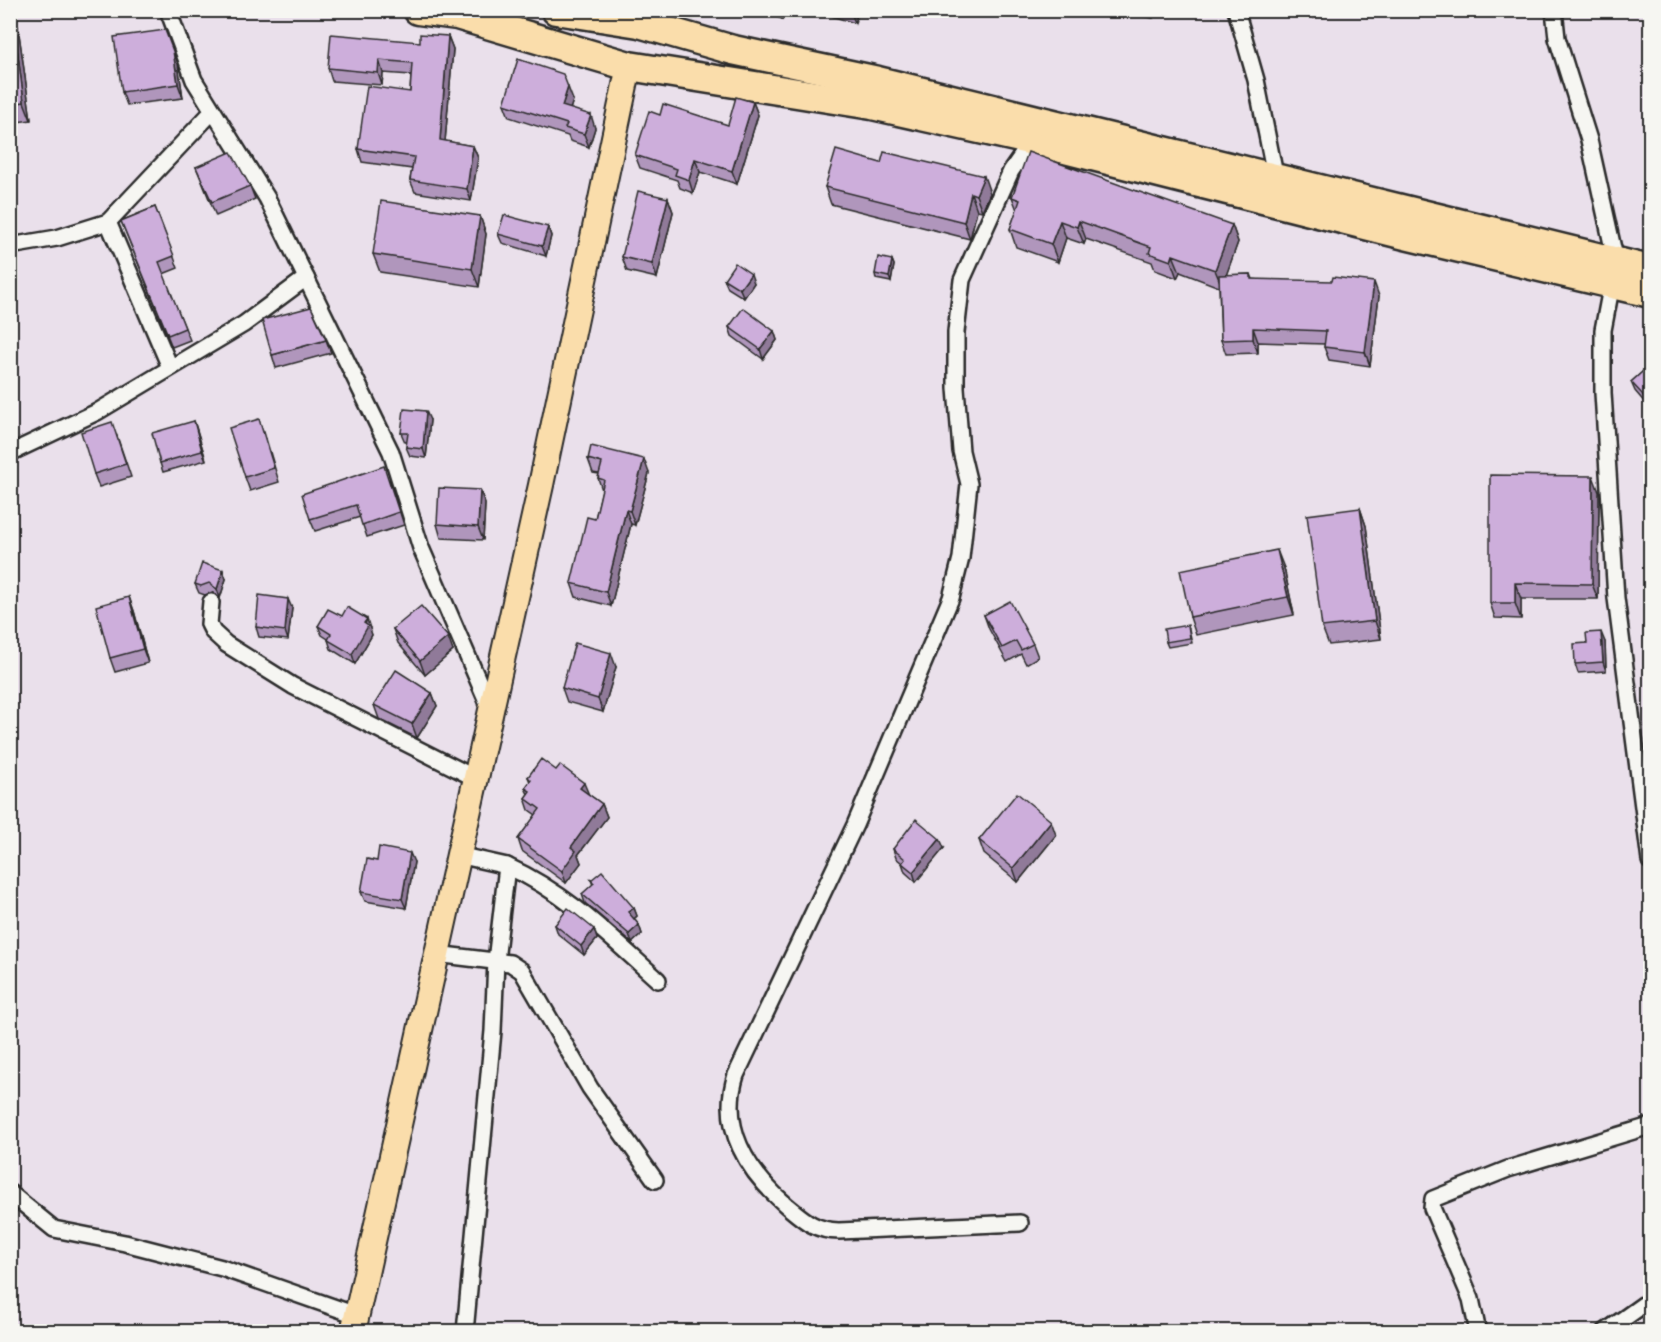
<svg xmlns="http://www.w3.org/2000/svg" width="1661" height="1342" viewBox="0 0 1661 1342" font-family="'Playpen Sans',sans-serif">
<rect width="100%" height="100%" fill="#eae0eb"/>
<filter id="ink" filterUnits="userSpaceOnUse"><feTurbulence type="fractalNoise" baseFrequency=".0167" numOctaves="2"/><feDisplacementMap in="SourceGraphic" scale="12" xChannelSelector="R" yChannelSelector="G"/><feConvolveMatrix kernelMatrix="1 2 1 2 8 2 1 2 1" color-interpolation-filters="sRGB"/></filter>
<g filter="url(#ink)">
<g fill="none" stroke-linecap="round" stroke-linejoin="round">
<!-- street casing -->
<g stroke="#2b2b2b" stroke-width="20">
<g id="street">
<path d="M168,10l26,70 73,118 124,254 30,96 69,160"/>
<path d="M1236,10l20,70 20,100"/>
<path d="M1554,10l3,28 32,102 27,122 -13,68v63l13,205 34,263"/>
<path d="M108,222l62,145"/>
<path d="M10,246l47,-8 51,-16 104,-110"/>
<path d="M10,453l87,-41 147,-88 62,-46"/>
<path d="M211,602l-2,22 4,8 13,12 67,42 182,92"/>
<path d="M458,855l49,11"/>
<path d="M436,954l74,9 12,8 68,117 65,92"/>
<path d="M10,1193l44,36 71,14 97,25 134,47"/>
<path d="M1020,1223l-181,8c-24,0 -35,-11 -53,-26 -38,-33 -67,-77 -50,-130l119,-250 96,-227 10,-40 8,-74 -8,-33 -5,-63v-56l6,-52 49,-109 23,-33"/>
<path d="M465,1332l28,-301 3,-70 11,-95c60,27 103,71 151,114"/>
<path d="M1478,1332l-7,-33 -39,-91 1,-9 75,-30 142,-43"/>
<path d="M1605,1332l45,-32"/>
</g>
</g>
<!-- primary casing -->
<g stroke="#2b2b2b" stroke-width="28">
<path id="primary" d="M353,1332l188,-847 88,-419"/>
</g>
<!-- highway casing -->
<g stroke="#2b2b2b" stroke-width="33">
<g id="highway">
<path d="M418,10l39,5 172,51 243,39 161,36 372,94 245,58"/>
<path d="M556,10l83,13 94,27 145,31 772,189"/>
</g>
</g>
<!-- street -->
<use href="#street" stroke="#f6f6f2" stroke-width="15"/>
<!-- primary -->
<use href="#primary" stroke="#faddab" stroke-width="24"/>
<!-- highway -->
<use href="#highway" stroke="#faddab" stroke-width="28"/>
</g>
<!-- wall -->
<g fill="#b096bc" stroke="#2b2b2b" stroke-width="1.5">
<path d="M10,10l8,17 13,93 -21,3z"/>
<path d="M757,10h27l-2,9z"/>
<path d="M810,10h48l-3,13z"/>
<path d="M1111,10h43l-1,8z"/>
<path d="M1306,10h17l-9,8z"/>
<path d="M448,36l5,13 -8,92 28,5 5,12 -7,43 -56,-9 -5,-12 2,-11 -50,-7 -4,-13 52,-57 1,-17 -28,-2 -1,12 -50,-4 -4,-13 92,-26z"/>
<path d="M178,64l5,34 -56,7 -5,-13z"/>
<path d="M573,100l-3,9 25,19 -6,19 -19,-6 -2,-5 -59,-19 -5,-13z"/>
<path d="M753,102l5,13 -21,69 -37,-12 -7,21 -13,-5 -3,-8 -37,-12 -5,-13 25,-40 68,10z"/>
<path d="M196,167l54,19 5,13 -39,17z"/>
<path d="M825,187l165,6 -8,18 -5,-1 -7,29 -139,-35z"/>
<path d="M1012,197l220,28 6,17 -12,33 25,-1 2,5 126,17 -9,70 -41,-6 -5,-13 1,-3 -67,-2v11l-32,1 -5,-14 -2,-53 -39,-15 -3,6 -22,-8 -3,-8 -66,-23 -2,5 -18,-6 -8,24 -42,-15 -6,-18 7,-19z"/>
<path d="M668,198l5,14 -16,66 -30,-7 -5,-14z"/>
<path d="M155,207l23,61 -15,6 27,66 -18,7 -51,-126z"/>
<path d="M480,216l6,18 -7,53 -99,-15 -7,-18z"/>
<path d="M548,227l3,9 -5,20 -44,-13 -4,-9z"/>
<path d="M892,260l2,5 -3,17 -15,-3 -1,-5z"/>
<path d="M10,261h2l5,13 -3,49h-4z"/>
<path d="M724,279l30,4 -10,15 -16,-10z"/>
<path d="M729,327l45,4 3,9 -14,19 -31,-23z"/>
<path d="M326,340l5,13 -55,15 -4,-13z"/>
<path d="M1650,365l-4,39 -11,-13 -4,-9z"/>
<path d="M430,420l-4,38 -16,-2 -4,-9 1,-5h-2l-4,-9z"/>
<path d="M194,421l12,39 -43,12 -3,-9z"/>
<path d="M264,432l15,50 -29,9 -5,-14z"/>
<path d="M117,436l14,41 -32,10 -5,-13z"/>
<path d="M588,459l61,14 -14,52 -4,-1 -20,82 -35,-9 -5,-14 24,-64 7,-29 -4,-12 1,-4 -6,-1z"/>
<path d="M389,479l15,46 -37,12 -7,-20 -45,14 -5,-12z"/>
<path d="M480,490l5,14 -2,36 -42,-2 -4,-14z"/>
<path d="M1599,492l-1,107h-77v20l-26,-1 -5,-15z"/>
<path d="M1360,508l6,18 15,113 -52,6 -7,-18z"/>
<path d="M1284,568l10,47 -98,20 -6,-18z"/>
<path d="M226,579l-6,19 -8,-6 -7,3 -6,-2 -4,-9z"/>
<path d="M129,597l5,14 14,52 -33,9 -5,-14z"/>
<path d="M292,608l-4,32 -29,-3 -3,-10z"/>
<path d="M984,615l49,29 5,13 -12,7 -5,-10 -14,8 -18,-33z"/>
<path d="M342,616l28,12 -1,1 3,6 -17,29 -24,-15 -3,-9v-1l-6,-4 -4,-9z"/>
<path d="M393,629l60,22 -28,24 -27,-32z"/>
<path d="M1189,629l3,14 -24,4 -2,-5z"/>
<path d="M1605,642l1,29 -28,2 -3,-9 12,-21z"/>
<path d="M616,667l-13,45 -36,-10 -5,-14z"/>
<path d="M432,693l5,13 -20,32 -38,-19 -5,-14z"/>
<path d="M528,777l60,17 14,10 5,13 -29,38 3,8 -15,20 -44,-32 -4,-12 18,-24 -7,-5 -4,-12 3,-4 -3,-6 5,-6z"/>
<path d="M1056,835l-38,47 -34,-28 -5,-14z"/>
<path d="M944,848l-28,34 -11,-10 -3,-9 -6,-5 -3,-9z"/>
<path d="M377,861l37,1 -8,46 -41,-7 -4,-9z"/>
<path d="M591,880l43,28 3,8 -3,3 5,6 3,9 -10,9 -47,-40 -3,-9 11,-9z"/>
<path d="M555,925l39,4 3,10 -13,16 -26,-21z"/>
</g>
<!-- shaded-wall -->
<g fill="#907a99" stroke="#2b2b2b" stroke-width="1.5">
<path d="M12,10l6,17 13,93 -7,-18z"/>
<path d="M778,10h6l-2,9z"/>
<path d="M853,10h5l-3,13 -3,-8z"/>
<path d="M1150,10h4l-1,8z"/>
<path d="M1311,10h12l-9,8z"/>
<path d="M448,36l5,13 -9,104 -4,-13z"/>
<path d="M173,51l5,13 5,34 -5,-14z"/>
<path d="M379,60l4,13 -1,12 -4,-12z"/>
<path d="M568,87l5,13 -6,19 -5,-13z"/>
<path d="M753,102l5,13 -21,69 -5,-13z"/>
<path d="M591,115l4,13 -6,19 -5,-13z"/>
<path d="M473,146l5,12 -7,43 -4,-12z"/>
<path d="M695,159l5,13 -7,21 -4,-13z"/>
<path d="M984,176l6,17 -8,18 -6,-16z"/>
<path d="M971,193l6,17 -7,29 -6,-17z"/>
<path d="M668,198l5,14 -16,66 -5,-14z"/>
<path d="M480,216l6,18 -7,53 -7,-18z"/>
<path d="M1060,221l6,17 -8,24 -7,-18z"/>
<path d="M1079,221l7,18 -2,5 -7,-17z"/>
<path d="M1232,225l6,17 -16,45 -7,-17z"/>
<path d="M548,227l3,9 -5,20 -4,-10z"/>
<path d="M1173,255l7,17 -3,6 -6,-17z"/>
<path d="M892,260l2,5 -3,17 -2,-5z"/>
<path d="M12,261l5,13 -3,49 -4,-9z"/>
<path d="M751,274l3,9 -10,15 -4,-9z"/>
<path d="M1374,282l5,14 -9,70 -5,-14z"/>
<path d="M1253,328l5,14v11l-5,-14z"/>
<path d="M774,331l3,9 -14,19 -3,-10z"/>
<path d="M12,383l3,9 -2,14 -3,-7z"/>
<path d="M1650,389v12l-4,3 -3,-9z"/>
<path d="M426,411l4,9 -4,38 -3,-9z"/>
<path d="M194,421l3,9 9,30 -4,-9z"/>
<path d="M644,459l5,14 -14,52 -5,-14z"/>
<path d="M1593,476l6,16 -1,107 -6,-15z"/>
<path d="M480,490l5,14 -2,36 -5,-13z"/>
<path d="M1360,508l6,18 15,113 -6,-18z"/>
<path d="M626,510l5,14 -20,82 -5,-14z"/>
<path d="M1277,550l7,18 10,47 -6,-18z"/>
<path d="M223,570l3,9 -6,19 -3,-9z"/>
<path d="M1515,583l6,16v20l-6,-16z"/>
<path d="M129,597l5,14 14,52 -5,-14z"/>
<path d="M288,599l4,9 -4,32 -3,-9z"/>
<path d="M367,619l5,16 -17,29 -3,-10z"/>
<path d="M1601,632l4,10 1,29 -3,-9z"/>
<path d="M448,637l5,14 -28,24 -5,-14z"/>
<path d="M611,653l5,14 -13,45 -5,-13z"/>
<path d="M432,693l5,13 -20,32 -5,-14z"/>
<path d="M584,783l5,12 -9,-7z"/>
<path d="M602,804l5,13 -29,38 3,8 -15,20 -4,-12 9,-24z"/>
<path d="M1051,821l5,14 -38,47 -5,-14z"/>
<path d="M940,839l4,9 -28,34 -3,-10z"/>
<path d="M410,853l4,9 -8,46 -4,-9z"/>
<path d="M634,908l3,8 -6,5 -3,-9z"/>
<path d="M639,925l3,9 -10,9 -3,-9z"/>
<path d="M594,929l3,10 -13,16 -3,-9z"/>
</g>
<!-- building -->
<g fill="#cdaedb" stroke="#2b2b2b" stroke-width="1.5">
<path d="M10,10h2l12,92 -14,2z"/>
<path d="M836,10h17l-1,5z"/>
<path d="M165,30l8,21 5,33 -56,8 -8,-55z"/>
<path d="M331,34l89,8v-8l28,2 -8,104 33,6 -6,43 -57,-9 4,-23 -56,-8 9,-63 43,6 2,-29 -33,-3 -1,13 -50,-5z"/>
<path d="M518,59l45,15 5,13 -6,19 29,9 -7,19 -19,-6 2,-4 -63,-20z"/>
<path d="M736,97l17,5 -21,69 -37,-12 -6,21 -14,-5 2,-6 -42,-14 14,-44 11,4 3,-11 65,21z"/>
<path d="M836,150l45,13 3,-11 100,24 -8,19 -5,-2 -7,29 -139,-35z"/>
<path d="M231,152l19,34 -38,16 -16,-35z"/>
<path d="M1028,152l204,73 -17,45 -42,-15 -2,6 -22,-8 2,-6 -72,-26 -2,6 -17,-6 -9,23 -41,-15 10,-29 -8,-3z"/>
<path d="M638,191l30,7 -16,66 -30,-7z"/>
<path d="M381,201l99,15 -8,53 -99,-15z"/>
<path d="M155,207l19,49 -15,6 26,66 -17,7 -47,-114z"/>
<path d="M504,215l44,12 -6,19 -44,-12z"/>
<path d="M878,257l14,3 -3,17 -14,-3z"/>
<path d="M10,261h2l-2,21z"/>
<path d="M735,263l16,11 -11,15 -16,-10z"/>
<path d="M1251,274v5l81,2 1,-4 41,5 -9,70 -41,-5 2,-16 -73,-3v11l-32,1 -2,-65z"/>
<path d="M311,307l15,33 -54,15 -10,-35z"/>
<path d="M743,308l31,23 -14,18 -31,-22z"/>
<path d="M1650,365v24l-7,6 -12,-13z"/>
<path d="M404,409l22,2 -3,38 -17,-2 2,-14h-7z"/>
<path d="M259,419l15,49 -29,9 -16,-49z"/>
<path d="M194,421l8,30 -42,12 -8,-30z"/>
<path d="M112,422l14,42 -32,10 -13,-42z"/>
<path d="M591,446l53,13 -14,52 -4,-1 -20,82 -35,-9 16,-66 8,2 9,-39 -6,-2 4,-15 -14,-4z"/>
<path d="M384,466l15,46 -37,13 -6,-20 -46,14 -8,-25z"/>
<path d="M1490,475l103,1 -1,108 -77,-1v20h-25z"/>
<path d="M439,488l41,2 -2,37 -41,-3z"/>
<path d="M1360,508l15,113 -53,6 -15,-112z"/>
<path d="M1277,550l11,47 -98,20 -10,-47z"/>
<path d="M202,563l21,7 -6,19 -8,-6 -8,3 -6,-2z"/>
<path d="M259,595l29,4 -3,32 -29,-4z"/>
<path d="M129,597l14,52 -33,9 -14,-52z"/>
<path d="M1010,601l23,43 -12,6 -5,-9 -14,7 -18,-33z"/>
<path d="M421,606l27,31 -28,24 -27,-32z"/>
<path d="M347,607l20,12 -3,4 4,3 -16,28 -24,-14 3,-6 -13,-8 10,-17 14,7z"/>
<path d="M1188,625l2,13 -24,4 -2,-13z"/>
<path d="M1601,632l2,30 -28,2 -1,-20 13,-1 -1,-10z"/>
<path d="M575,643l36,10 -13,46 -36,-11z"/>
<path d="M396,670l36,23 -20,31 -38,-19z"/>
<path d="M541,759l15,11 4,-5 24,18 -4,5 22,16 -31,43 5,4 -14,20 -44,-32 22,-30 -15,-11 5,-7 -5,-3 6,-8 -3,-3z"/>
<path d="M1017,793l34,28 -38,47 -34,-28z"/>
<path d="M916,819l24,20 -27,33 -11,-9 3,-4 -12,-10z"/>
<path d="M379,847l31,6 -8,46 -41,-7 6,-33 10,2z"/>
<path d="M602,871l32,37 -6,4 11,13 -10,9 -47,-40 12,-11 -3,-3z"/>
<path d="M568,908l26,21 -13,17 -26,-21z"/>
</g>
</g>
<!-- margin -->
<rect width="1661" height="1342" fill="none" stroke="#f6f6f2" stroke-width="36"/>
<rect x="18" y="18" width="1625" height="1306" fill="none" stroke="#2b2b2b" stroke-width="2" filter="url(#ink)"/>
</svg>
